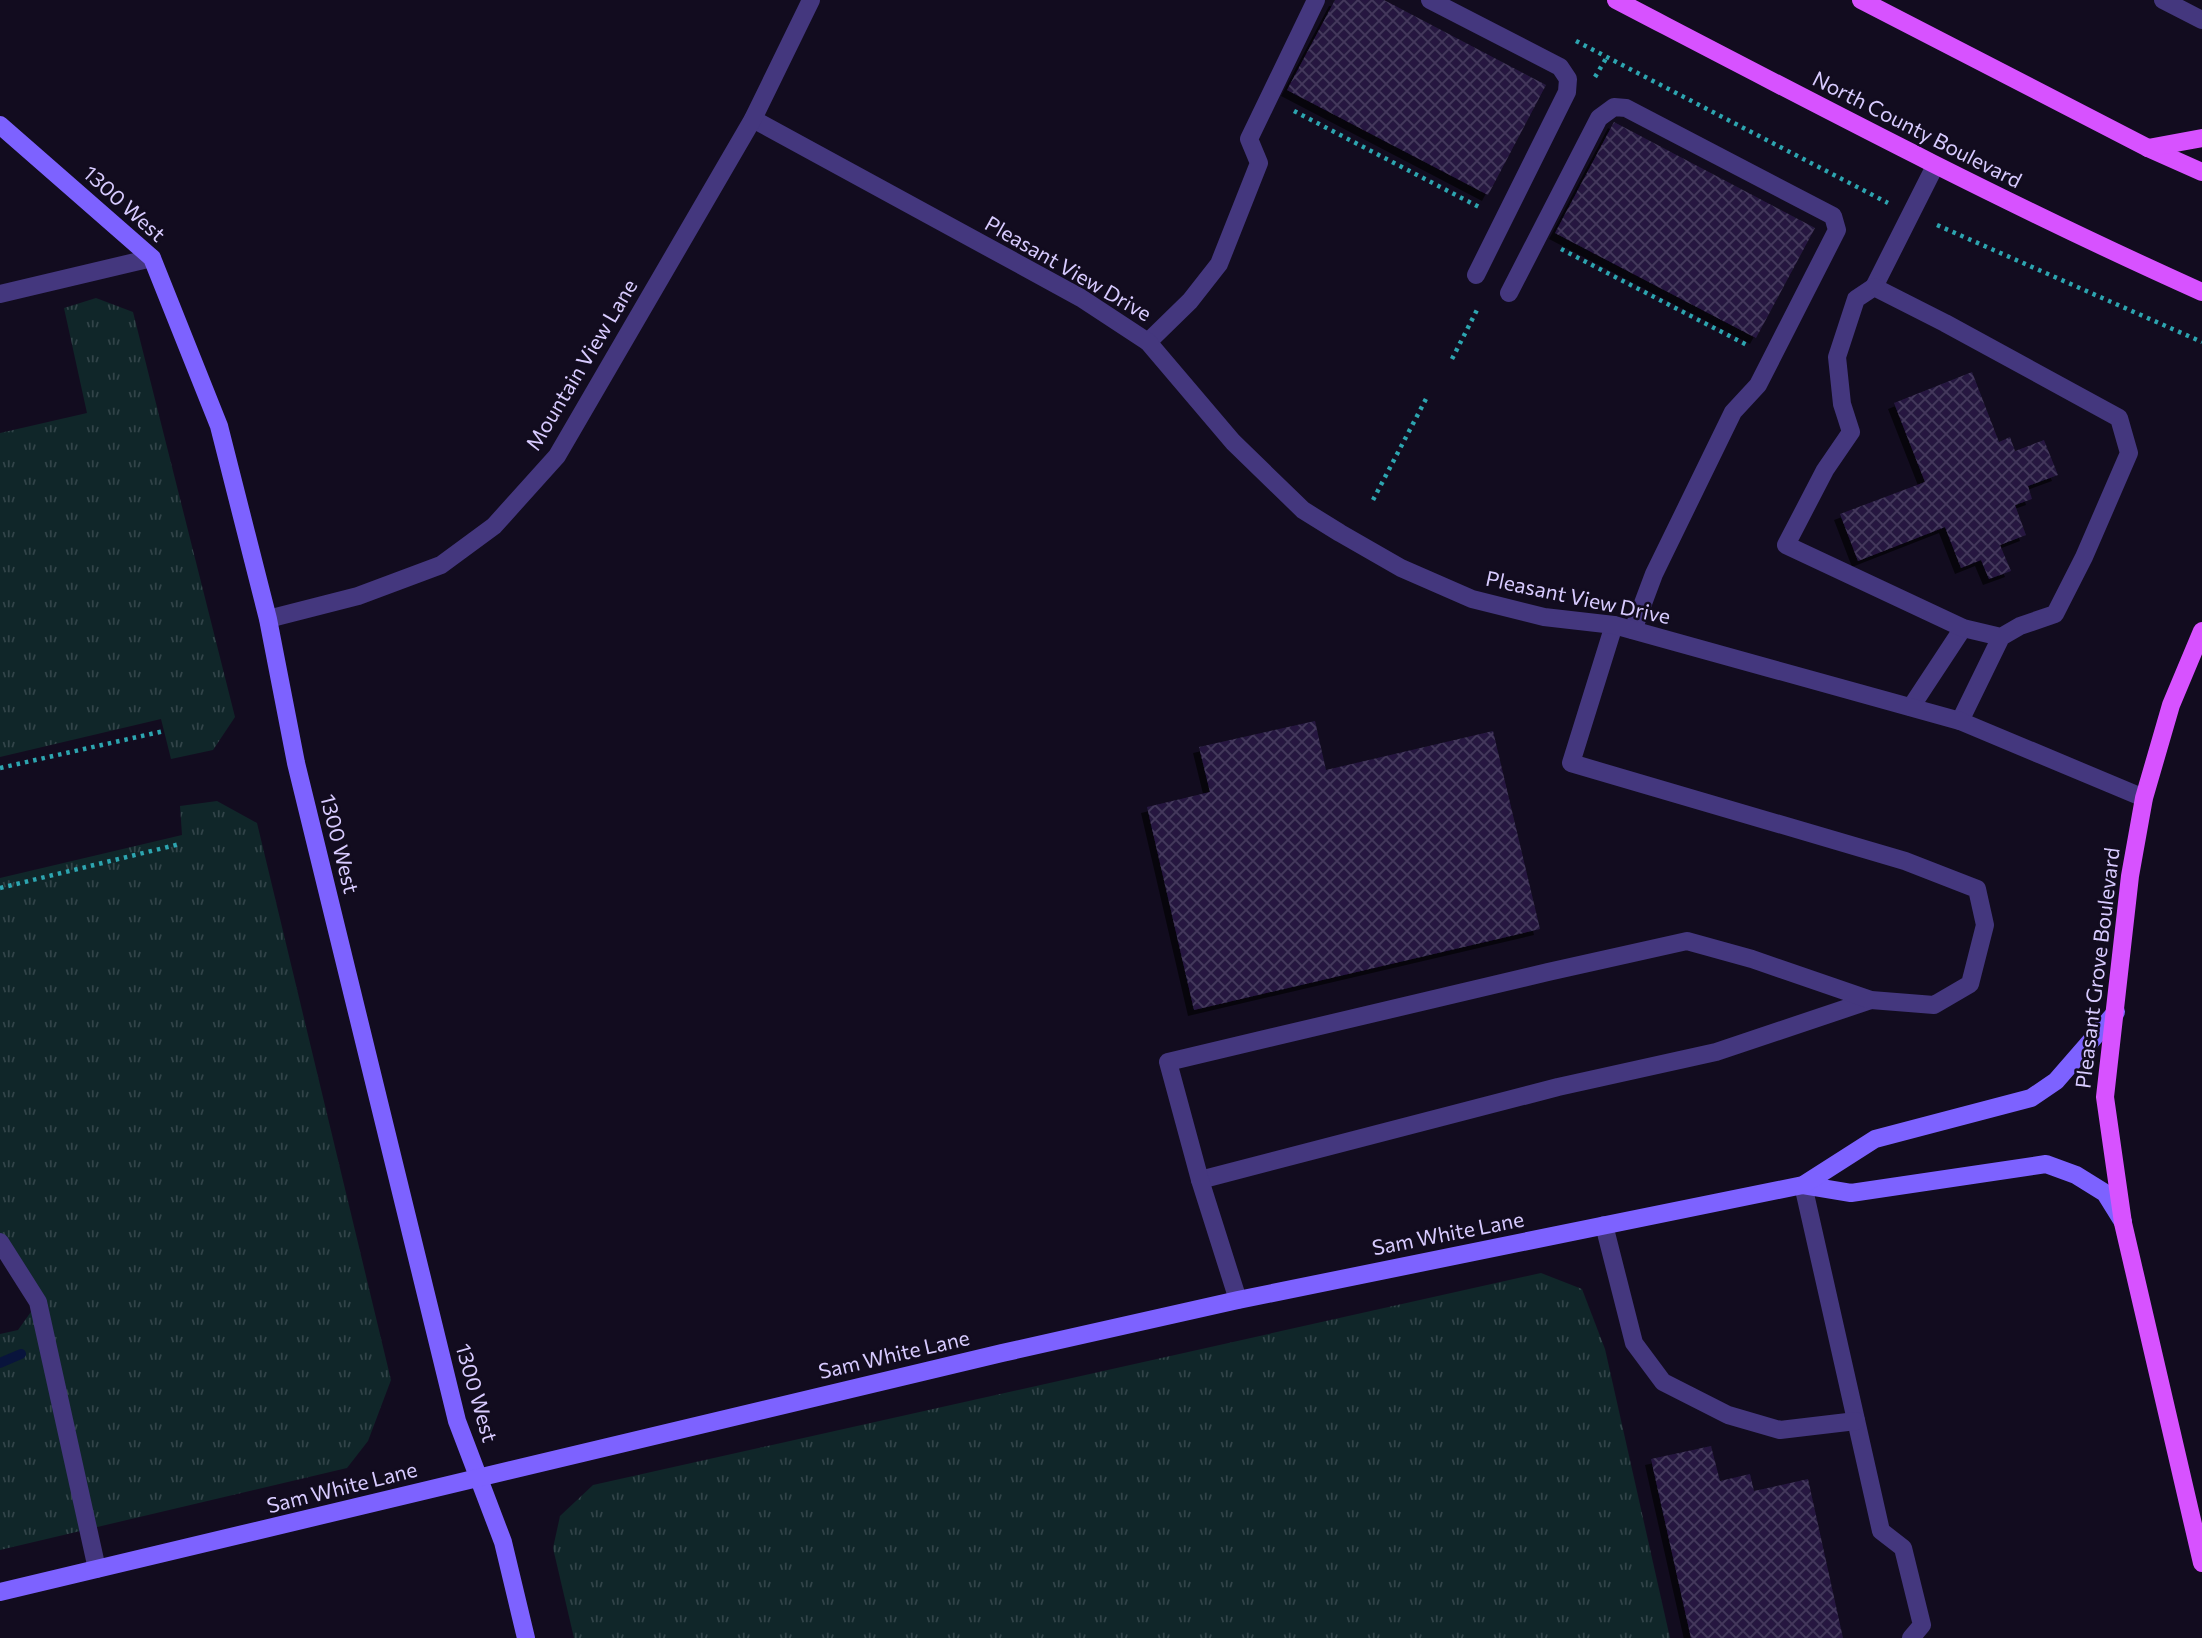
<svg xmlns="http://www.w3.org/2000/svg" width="2202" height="1638" viewBox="0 0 2202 1638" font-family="Commissioner,sans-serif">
<defs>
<pattern id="grass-tufts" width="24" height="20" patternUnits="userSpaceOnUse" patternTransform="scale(1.75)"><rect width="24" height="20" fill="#102629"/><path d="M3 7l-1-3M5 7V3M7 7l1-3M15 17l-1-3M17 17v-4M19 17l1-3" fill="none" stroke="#324449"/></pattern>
<pattern id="building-cross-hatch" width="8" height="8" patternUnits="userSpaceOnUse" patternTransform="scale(1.75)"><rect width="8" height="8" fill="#261940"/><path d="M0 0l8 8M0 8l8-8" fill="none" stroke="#45395d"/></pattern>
<filter id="shadow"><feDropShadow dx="-6" dy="6" stdDeviation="0" flood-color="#0009"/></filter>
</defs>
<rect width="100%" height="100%" fill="#120c1f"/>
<!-- grass -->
<g fill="url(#grass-tufts)">
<path d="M96,298l37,14 102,405 -22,33 -42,9 -10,-40 -161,38v-324l87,-20 -23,-105z"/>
<path d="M217,801l40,22 134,557 -23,61 -21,27 -347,82v-216l18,-4 20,-28 -38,-60v-364l182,-43 -2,-29z"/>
<path d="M1541,1273l41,16 23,60 65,289h-1096l-21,-90 7,-32 33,-31z"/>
</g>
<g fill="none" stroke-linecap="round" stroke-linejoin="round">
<!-- stream -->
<path stroke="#09143c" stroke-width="10" d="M0,1363l21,-9"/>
</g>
<!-- building -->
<g fill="url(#building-cross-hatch)" filter="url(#shadow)">
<path d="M1335,0h49l162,85 -58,110 -201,-105z"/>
<path d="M1614,122l201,106 -59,110 -201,-105z"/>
<path d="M1972,372l27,70 11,-5 5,14 29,-11 14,35 -30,11 4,13 -17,6 11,30 -26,10 11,26 -22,8 -8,-19 -20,8 -16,-41 -87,34 -18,-47 85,-32 -31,-79z"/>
<path d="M1315,721l11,49 167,-39 47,198 -346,81 -47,-203 63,-15 -11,-45z"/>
<path d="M1711,1446l9,35 30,-7 4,17 54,-12 35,159h-152l-40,-179z"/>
</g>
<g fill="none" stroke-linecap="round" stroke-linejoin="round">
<!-- path -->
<g stroke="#2da5b0" stroke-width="4.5" stroke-dasharray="3.5 5" stroke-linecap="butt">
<path d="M1576,41l312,162"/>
<path d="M1595,77l12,-20"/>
<path d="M1294,111l185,96"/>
<path d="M1937,225l265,117"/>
<path d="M1561,249l188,97"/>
<path d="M1452,359l27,-53"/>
<path d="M1373,500l54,-103"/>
<path d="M0,768l164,-37"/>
<path d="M0,888l180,-44"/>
</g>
<!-- lane -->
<g stroke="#44377e" stroke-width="18">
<path d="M1430,0l130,67 8,12 -1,13 -91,183"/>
<path d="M2163,0l39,20"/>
<path d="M1874,287l61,-121"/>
<path d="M1509,293l90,-175 15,-11 12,1 207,108 4,14 -79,155 -25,27 -79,162 -21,56"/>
<path d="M0,294l152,-36"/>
<path d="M1148,342l42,-41 29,-37 40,-101 -10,-24 67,-139"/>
<path d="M1911,707l52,-79"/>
<path d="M1960,721l41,-84 19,-11 35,-12 29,-57 45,-104 -10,-35 -174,-95 -71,-36 -18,12 -19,58 5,47 9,28 -26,38 -39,75 177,83 38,9"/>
<path d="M1200,1180l358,-93 158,-35 155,-52"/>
<path d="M1803,1185l78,346 22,17 19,77 -11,13"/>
<path d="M1604,1225l30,118 29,39 65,33 52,15 76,-9"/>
<path d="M0,1242l38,60 59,267"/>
<path d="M1238,1300l-38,-120 -32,-118 380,-90 139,-31 65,18 119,41 63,5 36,-21 15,-59 -8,-36 -72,-28 -334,-98 43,-138"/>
</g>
<!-- street -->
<g stroke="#44377e" stroke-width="18">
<path d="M753,119l328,179 67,44 85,100 70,68 37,23 61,35 71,31 72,18 70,8 346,96 184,77"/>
<path d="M268,619l90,-23 83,-31 53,-39 63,-70 196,-337 58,-119"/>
</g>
<!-- secondary -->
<g stroke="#7d62ff" stroke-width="18">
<path d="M0,125l152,133 67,168 49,193 28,144 161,658 46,121 23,96"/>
<path d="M1803,1185l48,8 195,-29 30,11 29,18 18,29"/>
<path d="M0,1592l1002,-239 236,-53 565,-115 72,-46 156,-41 25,-17 60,-69"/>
</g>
<!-- primary -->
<g stroke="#d752ff" stroke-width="18">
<path d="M1616,0c194,101 387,203 586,292"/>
<path d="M1861,0l287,148 54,24"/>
<path d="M2148,148l54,-10"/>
<path d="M2202,631l-31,74 -27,93 -14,78 -25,221 18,126 79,340"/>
</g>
</g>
<g text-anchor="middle" stroke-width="5" stroke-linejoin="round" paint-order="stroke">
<!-- street labels -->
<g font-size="21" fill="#d8cbff" stroke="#120c1f">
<text transform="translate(1917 130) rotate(27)" y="7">North County Boulevard</text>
<text transform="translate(124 204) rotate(42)" y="7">1300 West</text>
<text transform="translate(1068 269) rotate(30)" y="7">Pleasant View Drive</text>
<text transform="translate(582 365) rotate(-59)" y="7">Mountain View Lane</text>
<text transform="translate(1578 598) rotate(12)" y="7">Pleasant View Drive</text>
<text transform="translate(339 844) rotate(76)" y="7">1300 West</text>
<text transform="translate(2098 968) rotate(-83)" y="7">Pleasant Grove Boulevard</text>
<text transform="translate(1448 1234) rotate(-11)" y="7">Sam White Lane</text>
<text transform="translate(894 1355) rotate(-13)" y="7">Sam White Lane</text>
<text transform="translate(476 1393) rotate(74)" y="7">1300 West</text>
<text transform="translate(342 1488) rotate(-14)" y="7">Sam White Lane</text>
</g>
</g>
</svg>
